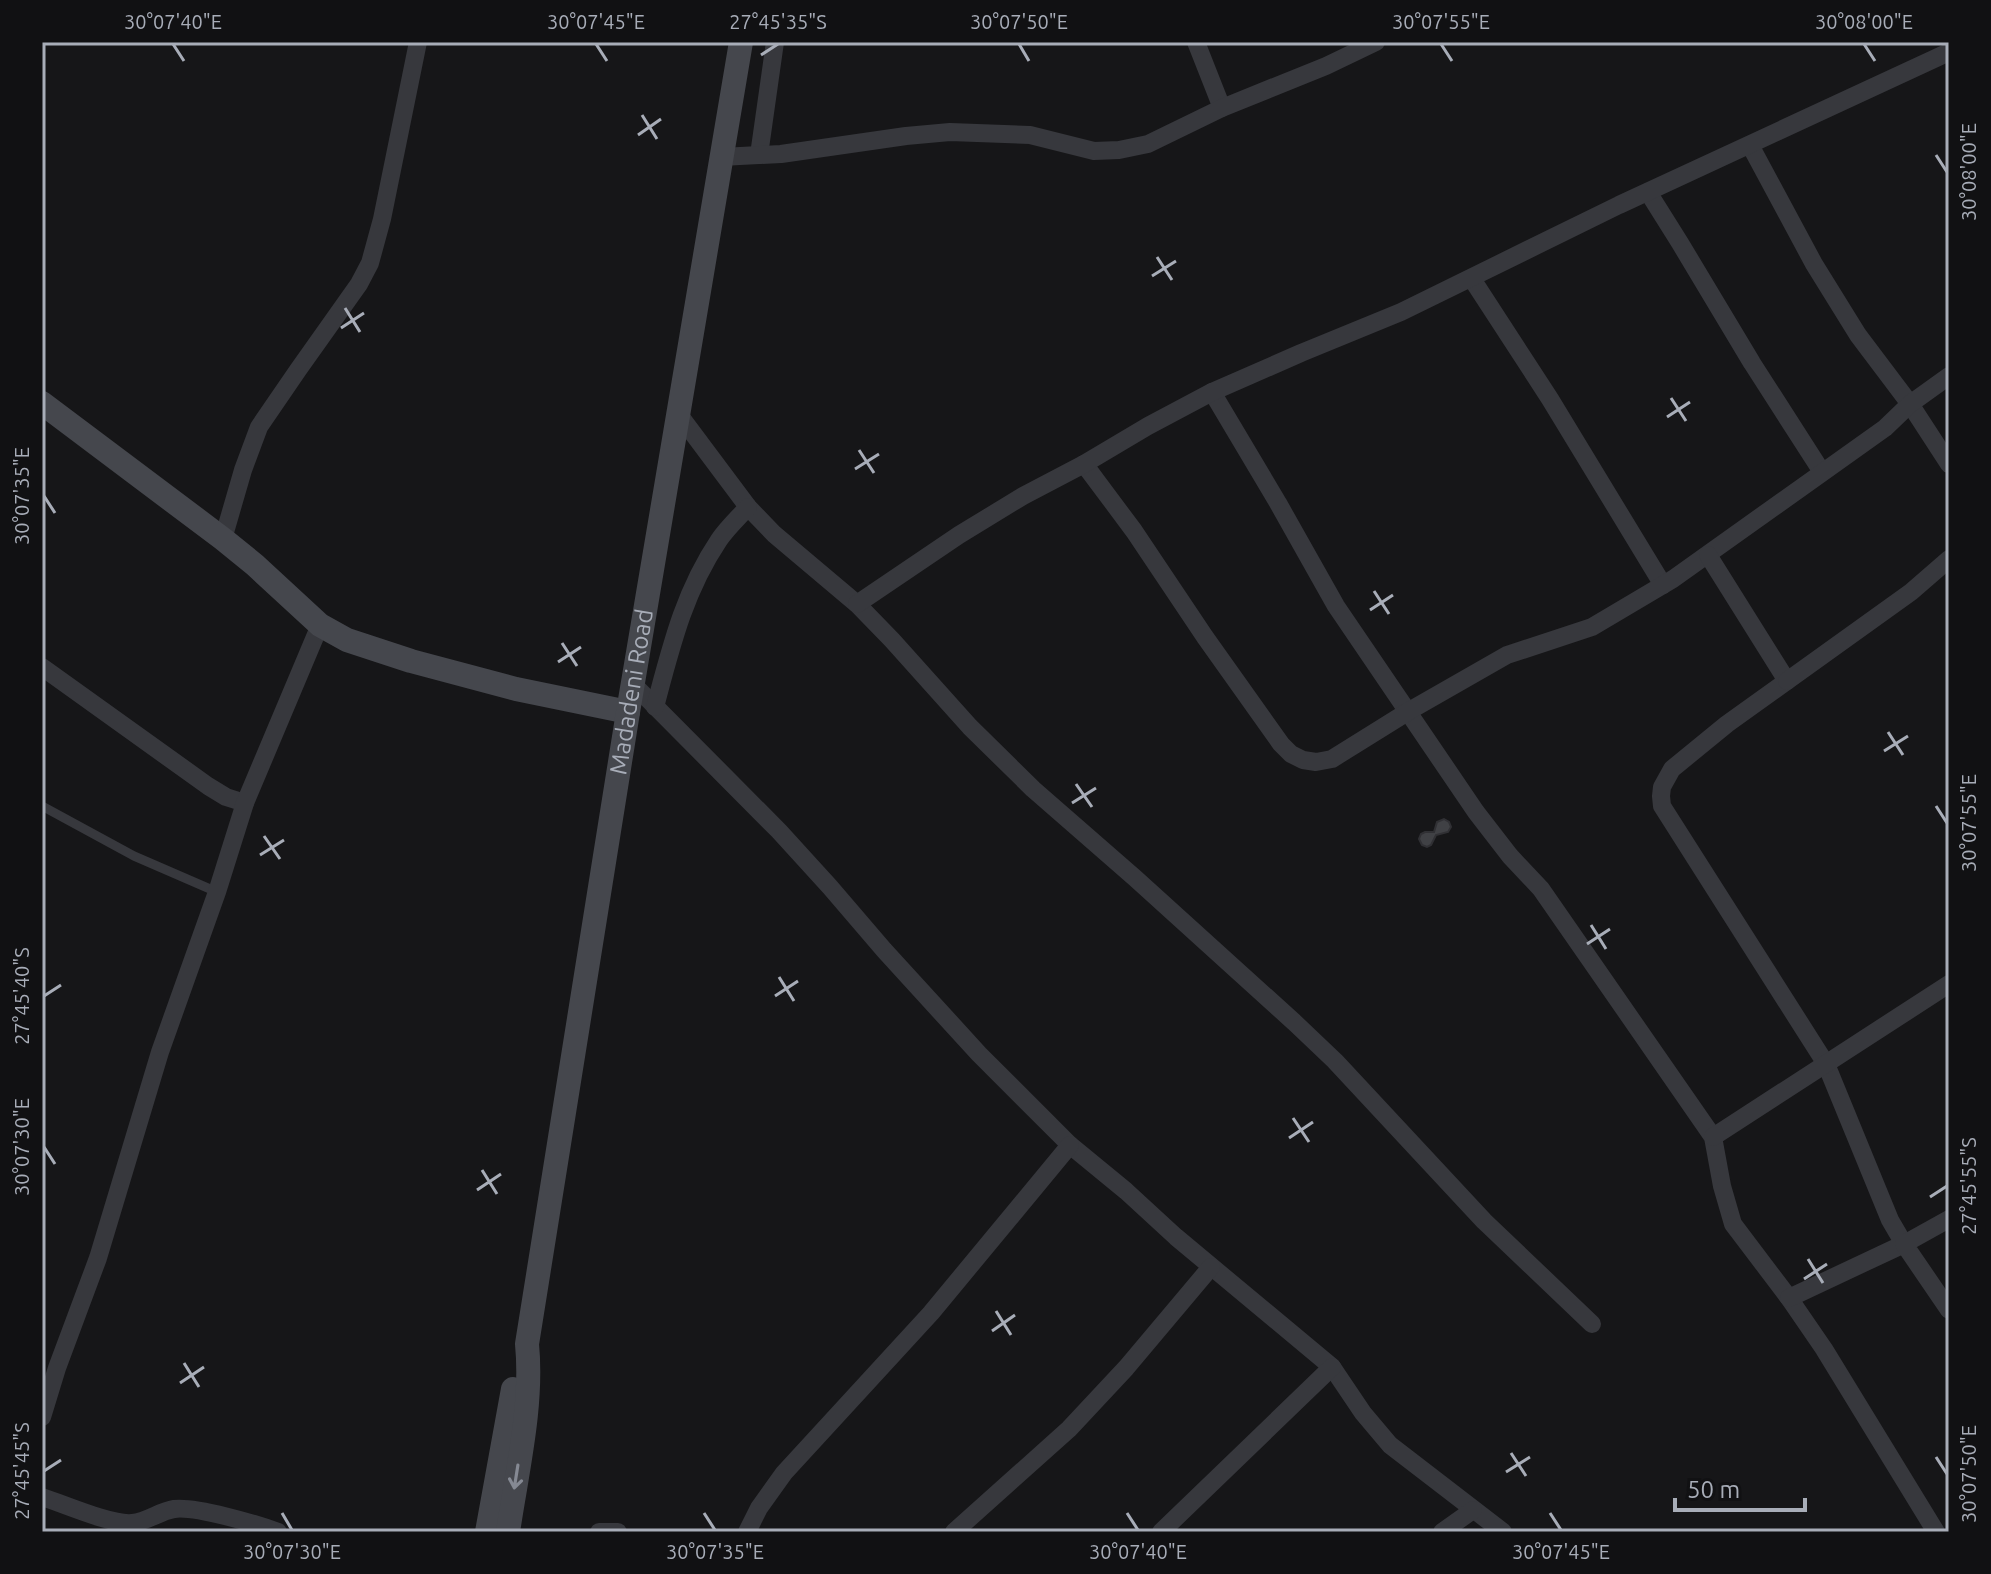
<svg xmlns="http://www.w3.org/2000/svg" width="1991" height="1574" viewBox="0 0 1991 1574" font-family="Ubuntu,sans-serif">
<rect width="100%" height="100%" fill="#161618"/>
<!-- building -->
<path fill="#404145" stroke="#303034" stroke-width="2" d="M1444,819l5,3 2,5 -3,5 -12,3 -5,10 -4,2 -5,-2 -3,-6 2,-5 4,-2h9l3,-10z"/>
<g fill="none" stroke-linecap="round" stroke-linejoin="round">
<!-- lane -->
<path stroke="#37383d" stroke-width="9" d="M42,806l92,50 83,36"/>
<!-- street -->
<g stroke="#37383d" stroke-width="18">
<path d="M1196,42l26,66"/>
<path d="M1750,145l64,119 44,71 52,69 39,60"/>
<path d="M759,155l16,-113"/>
<path d="M721,157l60,-3 125,-18 44,-4 80,3 64,16 25,-1 29,-6 74,-36 104,-42 50,-24"/>
<path d="M1648,192l32,51 72,120 70,109"/>
<path d="M1472,279l78,120 113,186"/>
<path d="M1212,392l66,111 58,103 140,206 34,44 31,33 172,248 9,49 11,38 56,74 35,51 112,183"/>
<path d="M677,412l71,95 26,27 83,70 35,36 78,87 63,62 102,89 159,144 41,39 149,160 108,103"/>
<path d="M1084,464l50,67 71,106 76,107 10,10 12,6 13,2 16,-3 77,-48 98,-56 85,-28 81,-48 212,-151 25,-24 39,-28"/>
<path d="M223,539l20,-69 16,-43 39,-57 61,-86 11,-21 12,-44 36,-177"/>
<path d="M1708,555l79,126 -60,43 -55,45 -10,18 -1,9 1,10 164,258 64,156 14,24 -115,54"/>
<path d="M857,604l102,-69 64,-39 61,-32 64,-38 64,-34 89,-39 100,-41 218,-107 330,-153"/>
<path d="M42,667l166,119 18,11 19,6"/>
<path d="M1787,681l124,-89 38,-33"/>
<path d="M633,684l146,147 51,56 54,63 95,104 91,91 56,46 50,46 156,130 31,46 27,32 113,87"/>
<path d="M655,707c16,-60 29,-115 64,-167 8,-12 19,-22 29,-33"/>
<path d="M1713,1137l236,-153"/>
<path d="M1949,1219l-45,25 45,66"/>
<path d="M42,1417l15,-49 41,-110 62,-206 57,-160 28,-89 75,-178"/>
<path d="M42,1497c22,7 69,28 90,26 15,-1 28,-12 42,-14 21,-3 83,15 104,23"/>
<path d="M599,1532h19"/>
<path d="M747,1532l12,-24 25,-35 147,-160 139,-168"/>
<path d="M954,1532l115,-103 57,-61 85,-101"/>
<path d="M1161,1532l171,-165"/>
<path d="M1442,1532l31,-22"/>
</g>
<!-- secondary -->
<g stroke="#45474d" stroke-width="24">
<path d="M42,403l181,136 32,26 65,60 27,15 64,21 105,28 112,23"/>
<path d="M487,1532l26,-143"/>
<path id="s1" d="M508,1532c9,-61 25,-127 19,-188l101,-632 113,-670"/>
</g>
</g>
<!-- one-way arrows -->
<defs><path id="oneway-shaft" d="M-6 0H5M1.5-3L5.5 0L1.5 3" fill="none" stroke-width="1.6" stroke-linecap="round" stroke-linejoin="round" transform="scale(2)"/></defs>
<use stroke="#858993" href="#oneway-shaft" transform="translate(516 1477) rotate(99)"/>
<!-- ticks -->
<path fill="none" stroke="#a8adb8" stroke-width="3" d="M173,44l11,17M596,44l11,17M1019,44l10,17M1441,44l11,17M1864,44l11,17M761,55l17,-11M642,115l15,24M638,135l23,-16M1936,155l11,17M1157,257l15,23M1152,276l24,-15M345,308l15,24M341,328l23,-15M1671,398l15,23M1667,417l23,-15M859,450l15,23M855,469l24,-15M44,496l11,17M1374,591l15,23M1370,610l23,-15M562,643l15,23M558,662l23,-15M1888,732l15,23M1884,751l24,-15M1076,784l16,23M1072,803l24,-15M1936,806l11,17M264,836l16,23M260,855l24,-15M1591,925l15,24M1587,944l23,-15M779,977l15,24M44,996l17,-11M775,996l23,-15M1293,1118l16,24M1289,1138l24,-16M44,1147l11,17M482,1170l15,24M477,1190l24,-16M1930,1197l17,-11M1808,1259l15,24M1804,1279l23,-15M996,1311l15,24M992,1331l23,-16M184,1363l15,24M180,1383l24,-16M1511,1453l15,23M1936,1457l11,17M44,1471l17,-11M1506,1472l24,-15M282,1513l10,17M704,1513l11,17M1127,1513l11,17M1550,1513l11,17"/>
<g text-anchor="middle" stroke-width="6" stroke-linejoin="round" paint-order="stroke">
<!-- street labels -->
<g font-size="24" fill="#a8adb8" stroke="#111113">
<text dy="8" stroke="none"><textPath href="#s1" startOffset="850">Madadeni Road</textPath></text>
</g>
</g>
<!-- border -->
<rect width="1991" height="1574" fill="none" stroke="#111113" stroke-width="88"/>
<!-- scale -->
<path d="M1675 1498v12h130v-12" fill="none" stroke="#a8adb8" stroke-width="4"/>
<text x="1687" y="1498" font-size="24" fill="#a8adb8" stroke="#111113" stroke-width="6" paint-order="stroke">50 m</text>
<rect x="44" y="44" width="1903" height="1486" fill="none" stroke="#a8adb8" stroke-width="3"/>
<g font-size="20" text-anchor="middle" fill="#a8adb8">
<text x="173" y="29">30°07'40"E</text>
<text x="596" y="29">30°07'45"E</text>
<text x="778" y="29">27°45'35"S</text>
<text x="1019" y="29">30°07'50"E</text>
<text x="1441" y="29">30°07'55"E</text>
<text x="1864" y="29">30°08'00"E</text>
<text transform="translate(1969 172) rotate(-90)" y="7">30°08'00"E</text>
<text transform="translate(22 496) rotate(-90)" y="7">30°07'35"E</text>
<text transform="translate(1969 823) rotate(-90)" y="7">30°07'55"E</text>
<text transform="translate(22 996) rotate(-90)" y="7">27°45'40"S</text>
<text transform="translate(22 1147) rotate(-90)" y="7">30°07'30"E</text>
<text transform="translate(1969 1186) rotate(-90)" y="7">27°45'55"S</text>
<text transform="translate(22 1471) rotate(-90)" y="7">27°45'45"S</text>
<text transform="translate(1969 1474) rotate(-90)" y="7">30°07'50"E</text>
<text x="292" y="1559">30°07'30"E</text>
<text x="715" y="1559">30°07'35"E</text>
<text x="1138" y="1559">30°07'40"E</text>
<text x="1561" y="1559">30°07'45"E</text>
</g>
</svg>
